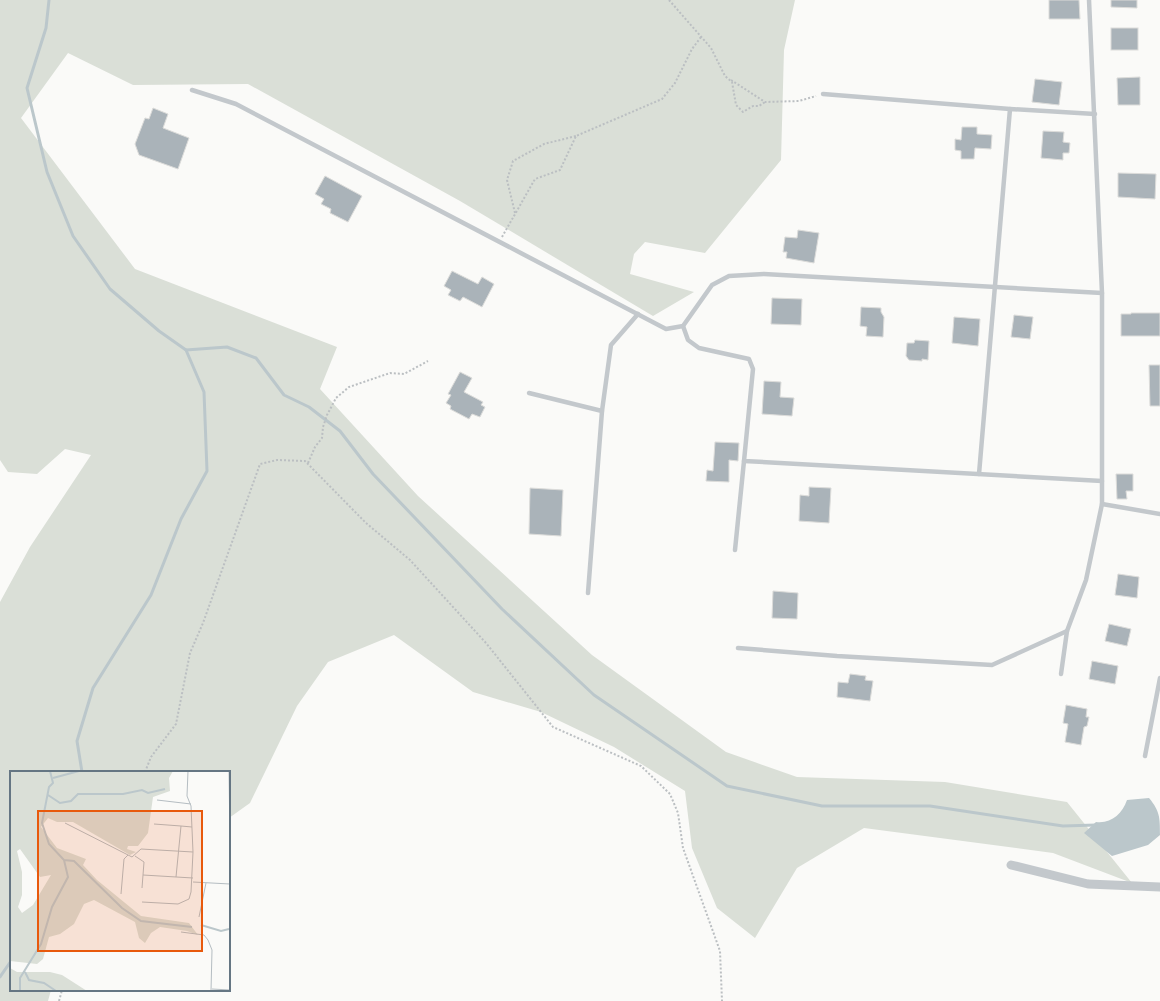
<svg xmlns="http://www.w3.org/2000/svg" width="1160" height="1001" viewBox="0 0 1160 1001" font-family="'Work Sans',sans-serif">
<rect width="100%" height="100%" fill="#fafaf8"/>
<!-- green -->
<path fill="#dadfd7" d="M0,0h795l-11,50 -3,110 -76,93 -60,-11 -11,12 -4,20 64,18 -41,24 -193,-115 -212,-117 -115,1 -65,-32 -47,65 114,151 202,78 -17,42 98,107 174,159 134,97 71,25 148,5 122,20 65,81 -79,-30 -189,-25 -67,40 -42,70 -38,-30 -25,-60 -7,-57 -71,-44 -73,-35 -68,-20 -79,-57 -66,27 -31,44 -47,97 -21,15v-46h-218v218h40l-3,11h-48v-399l30,-55 61,-92 -26,-6 -28,25 -29,-2 -8,-12z"/>
<!-- water -->
<path fill="#bbc7cb" d="M1149,798c11,13 11,20 11,37l-12,10 -36,11 -28,-23 12,-11c15,2 26,-8 31,-22z"/>
<g fill="none" stroke-linecap="round" stroke-linejoin="round">
<!-- stream -->
<g stroke="#bbc7cb" stroke-width="3">
<path d="M49,0l-3,28 -19,60 20,84 26,64 37,53 49,42 27,19 18,42 3,79 -26,48 -30,76 -58,93 -16,53 5,31"/>
<path d="M186,350l41,-3 29,11 28,37 25,12 31,24 33,43 129,135 92,86 133,91 95,20h108l133,20 33,-1"/>
<path d="M0,977l11,-16"/>
</g>
</g>
<!-- building -->
<g fill="#aab3b9" stroke="#dcdcda">
<path d="M1049,0h30l1,19h-31z"/>
<path d="M1111,0h26v8l-26,-1z"/>
<rect x="1111" y="28" width="27" height="22"/>
<path d="M1140,77v28h-22l-1,-27z"/>
<path d="M1035,79l27,3 -3,23 -27,-3z"/>
<path d="M153,108l15,6 -5,14 26,10 -11,31 -39,-14 -4,-11 10,-26 4,1z"/>
<path d="M962,127h15v7l15,1 -1,14 -16,-1 -1,11h-13v-8l-6,-1v-11l6,1z"/>
<path d="M1043,131l21,1 -1,10 7,1 -1,10h-6v7l-22,-2z"/>
<path d="M1118,173l38,1 -1,25 -37,-2z"/>
<path d="M325,176l37,20 -14,26 -18,-9 1,-4 -10,-5 3,-5 -9,-5z"/>
<path d="M798,230l21,3 -5,30 -28,-5 1,-6h-4l2,-15 12,1z"/>
<path d="M452,271l26,13 4,-7 12,7 -12,23 -19,-10 -3,4 -12,-6 3,-5 -7,-4z"/>
<path d="M772,298l30,1 -1,26 -30,-1z"/>
<path d="M861,307l20,1v4l3,5 -1,20 -17,-1 1,-9 -7,-1z"/>
<path d="M1131,313h29v23h-39v-22h10z"/>
<path d="M1014,315l19,2 -3,22 -19,-2z"/>
<path d="M954,317l26,2 -2,27 -26,-3z"/>
<path d="M915,340l14,1 -1,19 -6,-1v2l-13,-1 -3,-4 1,-13h7z"/>
<path d="M1149,365h11v41h-10z"/>
<path d="M460,372l12,6 -8,14 19,10 -2,3 4,2 -5,10 -8,-3 -3,5 -19,-10 1,-3 -5,-3 5,-8 -3,-1z"/>
<path d="M764,381l17,1 -1,15 14,1 -2,18 -30,-2z"/>
<path d="M715,442l24,1 -1,18 -9,-1v22l-23,-1 1,-11 6,1z"/>
<path d="M1116,474h17v17h-7l1,8h-10z"/>
<path d="M809,487l22,1 -2,35 -30,-2 1,-26 9,1z"/>
<path d="M530,488l33,2 -2,46 -32,-2z"/>
<path d="M1118,574l21,3 -2,21 -22,-3z"/>
<path d="M773,591l25,2 -1,26 -25,-1z"/>
<path d="M1109,624l22,5 -4,17 -22,-5z"/>
<path d="M1092,661l26,5 -3,18 -26,-5z"/>
<path d="M850,674l16,2 -1,4 8,1 -3,20 -33,-4 1,-15 10,1z"/>
<path d="M1066,705l21,4 -1,8h3l-2,9 -3,1 -3,18 -16,-3 3,-18 -5,-1z"/>
</g>
<g fill="none" stroke-linecap="round" stroke-linejoin="round">
<!-- path -->
<g stroke="#bbbfc2" stroke-width="2" stroke-dasharray="2 2" stroke-linecap="butt">
<path d="M669,0l42,48 14,28 7,6 4,23 7,7 10,-6h6l6,-4"/>
<path d="M731,80l34,22 34,-1 17,-5"/>
<path d="M515,213l-8,-33 6,-19 31,-17 32,-8"/>
<path d="M502,237l33,-58 25,-9 16,-34 86,-37 13,-16 17,-34 9,-12"/>
<path d="M308,463l7,-16 7,-9 1,-11 4,-12 9,-17 13,-11 41,-14 14,1 24,-13"/>
<path d="M145,772l6,-15 25,-33 14,-71 13,-30 57,-159 17,-4 28,1 61,62 44,37 76,83 67,84 88,39 29,28 8,19 5,35 37,103 2,50"/>
<path d="M59,1001l3,-11"/>
</g>
<!-- lane -->
<g stroke="#c3c8cc" stroke-width="4.5">
<path d="M192,90l44,14 430,225 17,-3 29,-41 17,-9 35,-2 338,19"/>
<path d="M823,94l187,15"/>
<path d="M683,326l5,14 11,8 50,11 4,10 -9,92 358,20"/>
<path d="M529,393l73,18"/>
<path d="M979,474l31,-365 85,5"/>
<path d="M1102,504l58,10"/>
<path d="M735,550l9,-89"/>
<path d="M588,593l14,-182 9,-66 27,-31"/>
<path d="M738,648l99,8 155,9 75,-34 19,-51 16,-76v-211l-13,-293"/>
<path d="M1061,674l6,-43"/>
<path d="M1145,756l15,-78"/>
</g>
<!-- street -->
<path stroke="#c3c8cc" stroke-width="9" d="M1011,865l77,19 72,3"/>
</g>
<!-- overview -->
<g transform="translate(10 771)">
<rect width="220" height="220" fill="#fafaf8"/>
<path d="M0,0h163l-4,7 1,13 -17,6 -5,36 -10,13h-10l-1,3 9,3 -6,3 -57,-33h-16l-9,-4 -7,9 16,21 29,11 -3,6 14,15 44,36 48,7 9,12 -11,-4 -27,-4 -9,6 -6,10 -6,-5 -4,-16 -41,-22 -10,4 -10,20 -14,10 -11,3 -6,22 -6,5 -27,-3zM10,78l20,28 11,-2 -18,30 -11,8 -4,-6 4,-12v-23l-5,-21zM0,197l7,4h33l12,3 25,16h-77z" fill="#dadfd7" fill-rule="evenodd"/>
<path fill="none" stroke="#bbc7cb" stroke-width="2" d="M43,7l26,-7M38,24l12,8 11,-2 7,-7h45l19,-4 6,3 17,-4M54,89l10,1 48,47 19,13 51,6M191,154l20,6 8,-2M15,201l4,8 15,3 12,8M10,220v-13l21,-34 11,-37 16,-30 -4,-17 -15,-16 -7,-21 7,-36 4,-4 -3,-12"/>
<path fill="none" stroke="#b5bdc2" stroke-width="1" d="M219,0l1,68M147,29l34,4M55,52l67,34 9,-8 52,3M144,53l27,2M125,85l9,6 -1,13 50,3M166,106l5,-51 11,1M183,111l37,2M132,117l1,-13M111,123l3,-35 4,-4M132,131l36,2 11,-5 2,-7 2,-40 -2,-46 -4,-10 1,-25M189,146l7,-34M171,161l23,3 4,5 4,10 -1,41M202,218l18,1"/>
<path fill="#e8590c" fill-opacity="0.15" stroke="#e8590c" stroke-width="2" d="M28,40h164v140h-164z"/>
<rect width="220" height="220" fill="none" stroke="#657683" stroke-width="2"/>
</g>
</svg>
